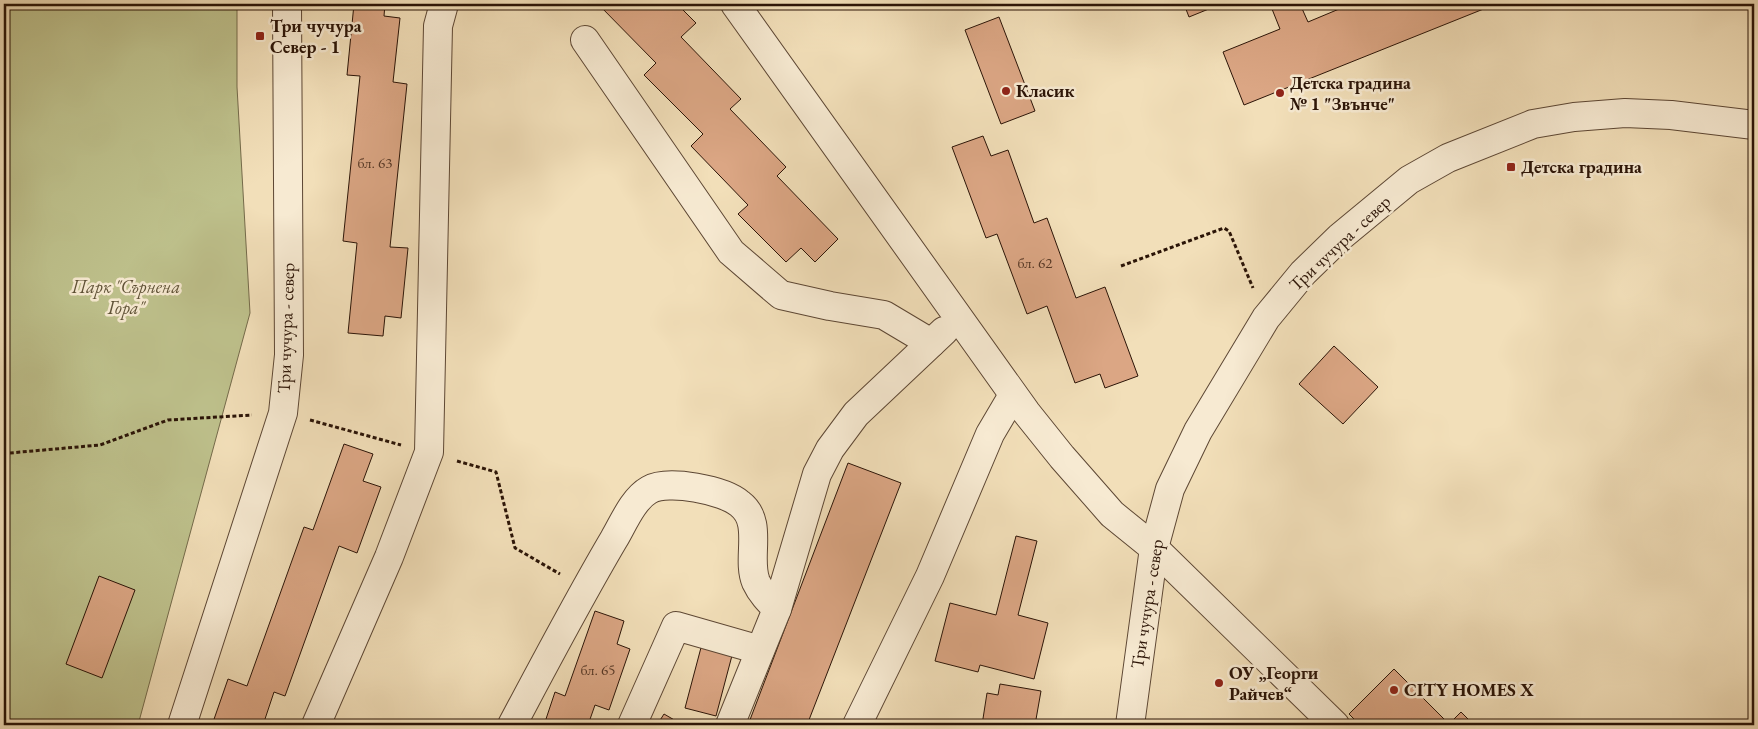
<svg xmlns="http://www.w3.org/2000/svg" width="1758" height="729" viewBox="0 0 1758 729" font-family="'EB Garamond',serif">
<rect width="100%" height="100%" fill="#f2dfb9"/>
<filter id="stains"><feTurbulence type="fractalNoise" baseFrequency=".004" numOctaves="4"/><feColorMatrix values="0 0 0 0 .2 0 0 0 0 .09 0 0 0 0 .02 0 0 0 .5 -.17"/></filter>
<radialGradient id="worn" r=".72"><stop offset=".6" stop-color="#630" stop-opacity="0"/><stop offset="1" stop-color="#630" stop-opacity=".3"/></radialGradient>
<!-- green -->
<path fill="#bec18c" stroke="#746a4a" d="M4,4h233v83l13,226 -112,412h-134z"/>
<!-- building -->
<g fill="#dba684" stroke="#2b1407">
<path d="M354,4h31l-1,12 16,2 -7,64 14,2 -17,163 18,1 -7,70 -16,-2 -2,20 -35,-3 9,-90 -14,-2 17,-165 -13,-1z"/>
<path d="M598,4h79l19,19 -15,14 60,62 -11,10 56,58 -9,9 61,63 -23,23 -14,-14 -15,14 -48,-48 10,-9 -57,-59 12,-12 -59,-59 12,-12z"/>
<path d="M1184,4h37l-32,13z"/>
<path d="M1270,4h30l8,18 43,-18h145l-252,101 -21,-53 57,-23z"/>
<path d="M999,17l36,94 -34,13 -36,-94z"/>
<path d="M983,136l8,20 17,-6 26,73 13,-5 29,80 29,-11 33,89 -33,12 -5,-14 -25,9 -28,-77 -20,8 -30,-80 -11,4 -34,-91z"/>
<path d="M1334,346l44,41 -35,37 -44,-40z"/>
<path d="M344,444l29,10 -10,27 18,6 -24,66 -18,-7 -54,150 -11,-4 -11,33h-51l16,-46 19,7 57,-159 9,3z"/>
<path d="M848,463l53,20 -94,242h-59z"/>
<path d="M1016,536l21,5 -19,74 30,8 -14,56 -54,-14 -2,7 -43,-11 15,-58 46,12z"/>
<path d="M99,576l36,14 -33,88 -36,-14z"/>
<path d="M595,611l29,10 -7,23 13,5 -21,61 -14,-5 -7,20h-44l11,-33 10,4z"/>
<path d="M703,640l31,8 -18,68 -31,-8z"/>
<path d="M1394,669l55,55 12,-12 13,13h-114l-11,-11z"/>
<path d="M1000,684l41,7 -6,34h-53l5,-32 11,2z"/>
<path d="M664,714l19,11h-26z"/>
</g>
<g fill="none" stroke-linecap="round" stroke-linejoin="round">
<!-- minor casing -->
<g stroke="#5d4734" stroke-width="30">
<g id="minor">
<path d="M735,4l291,408 36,45 50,57 42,34 181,177"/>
<path d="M585,40l146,212 50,43 49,11 54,9 47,28"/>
<path d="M777,609l40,-135 13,-25 26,-35 88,-83"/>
<path d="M182,725l101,-312 6,-58 -2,-351"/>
<path d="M316,725l73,-168 40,-105 9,-426 6,-22"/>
<path d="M512,725c33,-62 66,-125 102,-186 9,-15 19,-40 35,-49 19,-11 75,0 91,14 24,18 6,54 16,78 5,11 13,19 21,27l-47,116"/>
<path d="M632,725l44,-99 84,24"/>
<path d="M857,725l73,-149 60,-142 23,-39"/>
<path d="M1130,725l24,-177 16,-59 28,-58 68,-113 37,-45 37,-36 69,-57 39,-22 85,-34 41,-7 51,-4 46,2 83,10"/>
</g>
</g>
<!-- path -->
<g stroke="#2b1407" stroke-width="3" stroke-dasharray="4 2.5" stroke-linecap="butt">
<path d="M1121,266l103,-38 5,3 24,57"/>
<path d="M310,420l91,25"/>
<path d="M4,456l6,-3 90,-8 68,-25 84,-5"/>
<path d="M457,461l39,11 19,76 45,26"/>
</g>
<!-- minor -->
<use href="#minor" stroke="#f7ead2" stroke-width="28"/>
</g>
<!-- markers -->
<g fill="#8f2418" stroke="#f7ead2" stroke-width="2">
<rect x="255" y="31" width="10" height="10" rx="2.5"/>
<circle cx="1006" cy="91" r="5"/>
<circle cx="1280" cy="93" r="5"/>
<rect x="1506" y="162" width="10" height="10" rx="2.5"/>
<circle cx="1219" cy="683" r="5"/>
<circle cx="1394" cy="690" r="5"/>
</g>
<g text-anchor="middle" stroke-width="5" stroke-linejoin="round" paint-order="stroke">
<!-- number labels -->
<g font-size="15" fill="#573826">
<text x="375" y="168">бл. 63</text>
<text x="1035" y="268">бл. 62</text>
<text x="598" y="675">бл. 65</text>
</g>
<!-- poi labels -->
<g font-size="18" font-weight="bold" fill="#2b1407" stroke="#f7ead2" text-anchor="start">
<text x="270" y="32">Три чучура<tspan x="270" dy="21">Север - 1</tspan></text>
<text x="1290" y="89">Детска градина<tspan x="1290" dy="21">№ 1 "Звънче"</tspan></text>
<text x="1016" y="97">Класик</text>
<text x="1521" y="173">Детска градина</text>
<text x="1229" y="679">ОУ „Георги<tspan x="1229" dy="21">Райчев“</tspan></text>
<text x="1404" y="696">CITY HOMES X</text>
</g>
<!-- street labels -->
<g font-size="18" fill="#2b1407" stroke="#f7ead2">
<text transform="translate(1340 243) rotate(-43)" y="6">Три чучура - север</text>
<text transform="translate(286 328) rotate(-88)" y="6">Три чучура - север</text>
<text transform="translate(1147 604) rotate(-81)" y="6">Три чучура - север</text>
</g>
<!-- park labels -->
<g font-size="18" font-style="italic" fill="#5e5136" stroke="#f7ead2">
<text x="126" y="293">Парк "Сърнена<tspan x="126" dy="21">Гора"</tspan></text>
</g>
</g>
<!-- margin -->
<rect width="1758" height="729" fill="none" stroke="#f2dfb9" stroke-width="20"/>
<rect x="5" y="5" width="1748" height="719" fill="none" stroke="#2b1407" stroke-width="2.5"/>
<rect x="10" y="10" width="1738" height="709" fill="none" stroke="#2b1407"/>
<rect width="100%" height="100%" filter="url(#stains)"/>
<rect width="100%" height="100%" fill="url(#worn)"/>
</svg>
